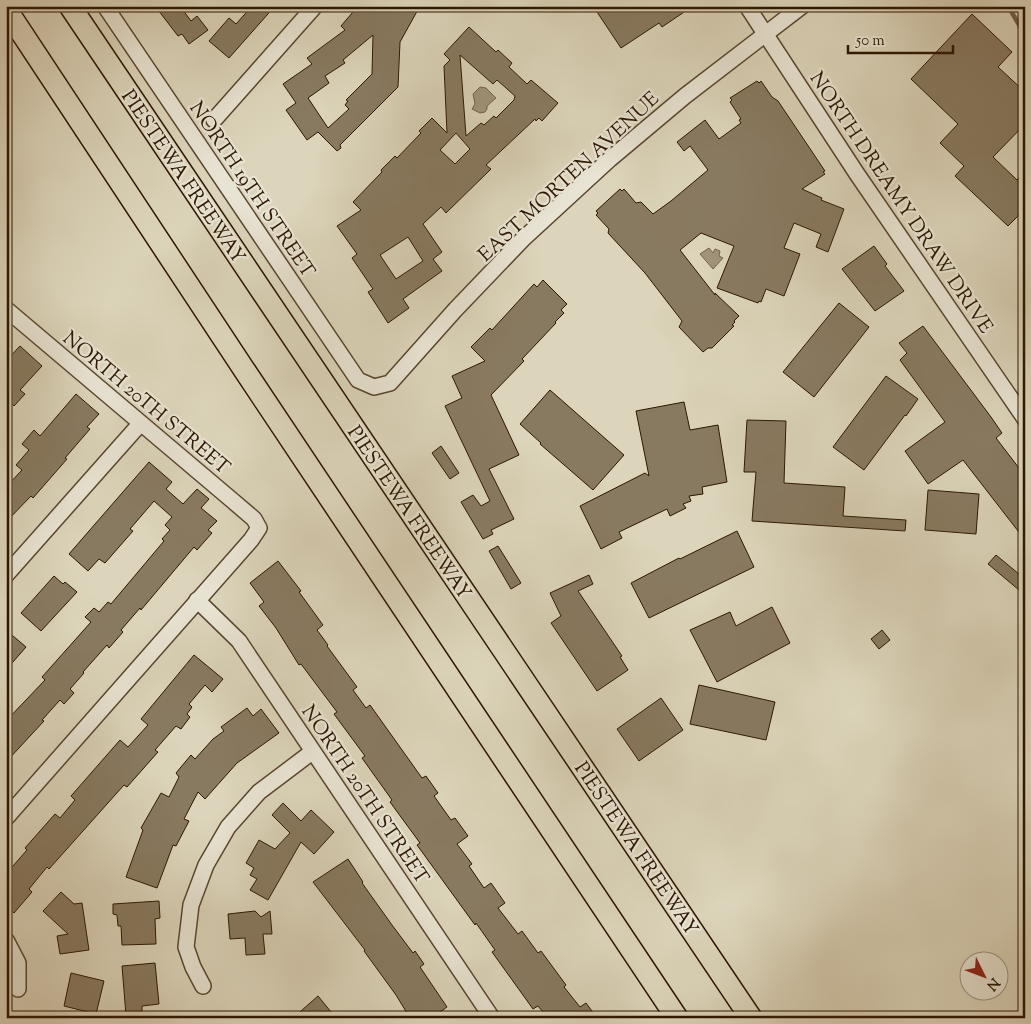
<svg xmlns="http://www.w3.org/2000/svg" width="1031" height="1024" viewBox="0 0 1031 1024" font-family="'Sorts Mill Goudy',serif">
<rect width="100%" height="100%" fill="#dcd5bb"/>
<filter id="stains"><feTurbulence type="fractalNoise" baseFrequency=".004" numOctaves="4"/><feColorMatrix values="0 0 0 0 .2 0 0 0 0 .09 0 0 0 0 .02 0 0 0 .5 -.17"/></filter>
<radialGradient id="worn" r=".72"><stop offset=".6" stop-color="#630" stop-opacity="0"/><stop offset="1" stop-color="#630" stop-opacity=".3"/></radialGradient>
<!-- water -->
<g fill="#a0947b" stroke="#72624a">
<path d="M480,87l6,1 10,10 -9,8v3l-2,3 -5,1 -8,-4 3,-5 -2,-10z"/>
<path d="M709,248l4,5 2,-4 5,2 -1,5 4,2 -10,11 -13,-15z"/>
</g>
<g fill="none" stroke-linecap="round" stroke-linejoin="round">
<!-- stream -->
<path stroke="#72624a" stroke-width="4.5" d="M1008,6l17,29"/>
</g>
<!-- building -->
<g fill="#887a61" stroke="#2c1700" fill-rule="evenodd">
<path d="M155,6h25l11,15 6,-5 11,14 -19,14 -7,-10 -4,2z"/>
<path d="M252,6h23l-46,52 -20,-17 20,-23 7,6z"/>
<path d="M358,6h62l-20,36 -2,45 -58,58 1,3 -4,3 -19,-19 -11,8 -21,-30 10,-7 -13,-19 29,-20 -5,-6 38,-28 -4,-4zM373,35l-1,39 -26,26 2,1 -3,4 4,4 -21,19 -20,-30 21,-15 -4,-7 20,-13 -2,-3z"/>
<path d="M593,6h100l-31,21 -3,-4 -38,25z"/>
<path d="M972,14l40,38 -14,15 27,25v32l-32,33 24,23 8,-9v38l-17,17 -53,-50 9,-10 -24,-23 18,-19 -47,-45z"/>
<path d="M469,27l27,25 2,-2 14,13 -3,4 18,17 4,-4 27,23 -16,18 -3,-3 -3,3 -1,-2 -49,46 5,4 -45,44 -5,-6 -18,17 19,28 -9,7 9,12 -39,28 6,9 -21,15 -20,-31 5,-3 -21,-31 5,-4 -20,-28 24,-16 -8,-8 29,-30 -1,-2 14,-14 2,2 24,-25 -2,-2 13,-13 15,15 -3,-67 6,-6 -6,-6zM460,55l33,29 4,-4 18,16 -1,4 -18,18 -2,-2 -10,9 -3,-2 -15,13zM456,133l14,16 -15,15 -15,-14zM408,237l15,24 -27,18 -16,-24z"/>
<path d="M757,81l2,2 2,-2 11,16 6,4 47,70 -2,1 2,2 -23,15 20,9 -1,2 23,9 -16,43 -12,-5 5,-13 -27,-11 -10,25 16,6 -16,42 -18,-7 -5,13 -2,-1 -1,2 -41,-15 17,-42 -33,-13 -21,17 35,45v-2l24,23 -5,5 1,1 -3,3 2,1 -22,22h-4l-5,4 -24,-25 3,-6 -37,-48 -37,-40 1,-4 -13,-14 2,-2 -2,-2 24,-22 2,2 2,-2 12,14 5,-1 12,12 18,-13 37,-31 -18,-24 -6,5 -7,-9 28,-22 14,19 22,-16 -2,-3 2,-1 -11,-17 2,-2 -2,-2z"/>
<path d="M874,246l13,18 -2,2 19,25 -29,20 -33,-42z"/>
<path d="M543,280l24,24 -6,6 3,3 -9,9 1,1 -34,36 2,2 -33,34 28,60 -30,14 25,50 -23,11 2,4 -10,5 -22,-37 12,-7 8,11 9,-5 -45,-95 17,-8 -10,-22 33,-15 -14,-14 19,-19 2,2 42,-46 3,3z"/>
<path d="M839,303l30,24 -55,70 -31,-25z"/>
<path d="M923,326l68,91 11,16 -6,5 29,38v64l-62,-80 -35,24 -23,-33 40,-29 -45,-62 7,-7 -8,-10z"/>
<path d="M20,346l22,20 -22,24 5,4 -11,12 -2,-2 -6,7v-50z"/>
<path d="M886,376l32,23 -12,17 -1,-1 -41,55 -31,-23z"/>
<path d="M550,390l74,65 -31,35 -53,-46 1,-1 -21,-19z"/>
<path d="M76,394l23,20 -12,13 3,2 -25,29 2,1 -34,39 -2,-2 -25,26v-35l16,-17 -6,-5 13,-15 -7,-6 12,-14 6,6z"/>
<path d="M684,402l6,28 28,-5 9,57 -25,5 1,7 -14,2 2,5 -8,3 3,4 -16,8 -3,-7 -48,23 3,6 -21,11 -21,-43 65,-33 4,3 -13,-65z"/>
<path d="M747,420l39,1 -2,62 61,4 -2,29 63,4 -1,11 -153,-10 4,-49h-12z"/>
<path d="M441,446l18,27 -9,6 -18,-26z"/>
<path d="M149,462l23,20 -6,7 17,15 14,-15 12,10 -8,9 16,13 -9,9 4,3 -15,17 -3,-3 -53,63 -1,-2 -19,22 2,2 -14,16 -2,-3 -24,27 1,1 -14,16 4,4 -10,11 -4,-4 -18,20 2,1 -38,41v-41l39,-41 -3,-3 49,-55 -6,-5 9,-9 5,4 9,-10 3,2 53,-63 -2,-2 8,-9 -5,-5 7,-8 -18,-16 -24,28 3,2 -28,32 -6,-4 -11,12 -19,-17z"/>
<path d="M928,490l51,4 -3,40 -51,-4z"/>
<path d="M737,531l17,36 -105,51 -18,-35 48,-25 1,1z"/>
<path d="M498,546l23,37 -10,6 -22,-38z"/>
<path d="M996,555l29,24v16l-37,-31z"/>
<path d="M278,561l23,30 -2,1 24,33 -6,5 11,15 -1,1 30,41 -4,3 13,18 4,-3 52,73 4,-2 12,17 -4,3 17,24 4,-2 13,18 -11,8 15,20 -3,2 15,22 7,-5 14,20 -7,5 20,26 4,-3 16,22 3,-2 25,34 -2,2 16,20 6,-4 11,15h-49l-10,-12 -5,3 -41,-57 3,-2 -19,-27 -1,2 -58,-80 3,-2 -30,-41 2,-2 -30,-42 3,-2 -31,-42 3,-2 -36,-48 -2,1 -23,-37 -17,-22 5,-4 -14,-19z"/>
<path d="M589,575l4,9 -15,7 44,65 -2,1 8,13 -31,21 -46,-68 10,-7 -11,-23z"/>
<path d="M54,576l9,8 2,-2 12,10 -36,39 -20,-18z"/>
<path d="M772,607l18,36 -73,39 -27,-52 40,-18 6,14z"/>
<path d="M6,630l20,17 -20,23z"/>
<path d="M882,630l8,10 -11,9 -8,-10z"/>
<path d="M194,655l29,24 -11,13 -7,-7 -16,19 3,3 -5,7 3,3 -9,12 -5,-3 -21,24 3,2 -31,35 -3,-2 -75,84 -2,-2 -18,22 3,3 -18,21 -8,-7v-32l21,-24 -2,-2 30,-34 5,4 15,-18 -4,-4 49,-56 8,7 20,-22 -7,-6z"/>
<path d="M699,685l76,17 -9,38 -76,-16z"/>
<path d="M661,698l22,32 -44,31 -22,-32z"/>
<path d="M247,708l6,8 8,-7 18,24 -42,30 -32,36 -7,-7 -14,27 5,2 -13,25 -3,-1 -16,43 -31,-11 17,-47 -2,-2 20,-35 8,4 10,-20 -3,-4 15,-18 4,4 18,-20 11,-8 -3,-4z"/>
<path d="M283,803l18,18 10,-11 23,22 -20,22 -13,-12 -33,58 -18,-10 7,-11 -7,-4 4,-7 -8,-5 13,-23 16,9 15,-16 -18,-18z"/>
<path d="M348,859l15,23 -1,1 30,42 21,28 2,-2 9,13 -4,3 27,40 -15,11h-22l-14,-23 -32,-44 1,-1 -52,-68z"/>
<path d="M61,892l13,12 8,-1 7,47 -29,4 -3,-18 11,-2 -25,-23z"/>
<path d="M159,901l1,17 -5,1 1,25 -34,1 -1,-19h-3l-1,-11 -4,-1v-10z"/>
<path d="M255,911l6,6 9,-6 2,23h-9l2,20 -19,1 -1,-17 -15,1 -2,-25z"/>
<path d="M155,963l4,41 -17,2v7l-16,2 -4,-49z"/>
<path d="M71,973l33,8 -8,33 -32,-8z"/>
<path d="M318,996l18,22h-43z"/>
</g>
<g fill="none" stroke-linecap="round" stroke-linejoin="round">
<!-- minor casing -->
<g stroke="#58462f" stroke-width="18">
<g id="minor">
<path d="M105,6l253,374 16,7 16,-4 65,-73 68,-71 87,-80 75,-63 117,-90"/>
<path d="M747,6l110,168 168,245"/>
<path d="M214,120l101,-114"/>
<path d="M6,309l227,192 21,18 5,9 -8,12 -245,278"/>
<path d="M6,575l134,-151"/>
<path d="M197,600l42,41 253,377"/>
<path d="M6,940l12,23v26"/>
<path d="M203,986l-10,-19 -7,-20 5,-42 15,-40 22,-38 31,-35 53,-40"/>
</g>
</g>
<!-- highway casing -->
<g stroke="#2c1700" stroke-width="24">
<g id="highway">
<path d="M70,6l681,1012"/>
<path d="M6,9l237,359 434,650"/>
</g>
</g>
<!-- minor -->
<use href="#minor" stroke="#e8e4d3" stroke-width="15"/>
<!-- highway -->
<use href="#highway" stroke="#dcd5bb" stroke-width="21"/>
</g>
<g text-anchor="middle" stroke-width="4.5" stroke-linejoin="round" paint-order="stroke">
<!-- street labels -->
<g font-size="20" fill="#2c1700" stroke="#e8e4d3">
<text transform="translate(184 176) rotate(56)" y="7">PIESTEWA FREEWAY</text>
<text transform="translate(568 176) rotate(-43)" y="7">EAST MORTEN AVENUE</text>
<text transform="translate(253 189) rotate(56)" y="7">NORTH 19TH STREET</text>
<text transform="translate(902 202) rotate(56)" y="7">NORTH DREAMY DRAW DRIVE</text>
<text transform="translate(147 402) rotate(40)" y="7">NORTH 20TH STREET</text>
<text transform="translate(410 512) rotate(56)" y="7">PIESTEWA FREEWAY</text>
<text transform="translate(366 794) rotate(56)" y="7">NORTH 20TH STREET</text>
<text transform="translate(637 848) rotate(56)" y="7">PIESTEWA FREEWAY</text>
</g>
</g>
<!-- margin -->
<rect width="1031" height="1024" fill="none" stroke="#dcd5bb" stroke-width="25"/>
<rect x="8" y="8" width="1016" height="1009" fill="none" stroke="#2c1700" stroke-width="2.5"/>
<rect x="12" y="12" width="1006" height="999" fill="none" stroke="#2c1700"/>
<!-- north arrow -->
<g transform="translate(984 976) rotate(132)"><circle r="24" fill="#e8e4d3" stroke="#9d927f"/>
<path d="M0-4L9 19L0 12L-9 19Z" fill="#8f2418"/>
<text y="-8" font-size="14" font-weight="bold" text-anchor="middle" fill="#2c1700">N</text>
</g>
<!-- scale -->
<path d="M848 45v8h105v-8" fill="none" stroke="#2c1700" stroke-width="2.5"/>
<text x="856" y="45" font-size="15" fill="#2c1700" stroke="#e8e4d3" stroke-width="4" paint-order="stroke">50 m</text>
<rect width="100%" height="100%" filter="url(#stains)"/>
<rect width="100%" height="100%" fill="url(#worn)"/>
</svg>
